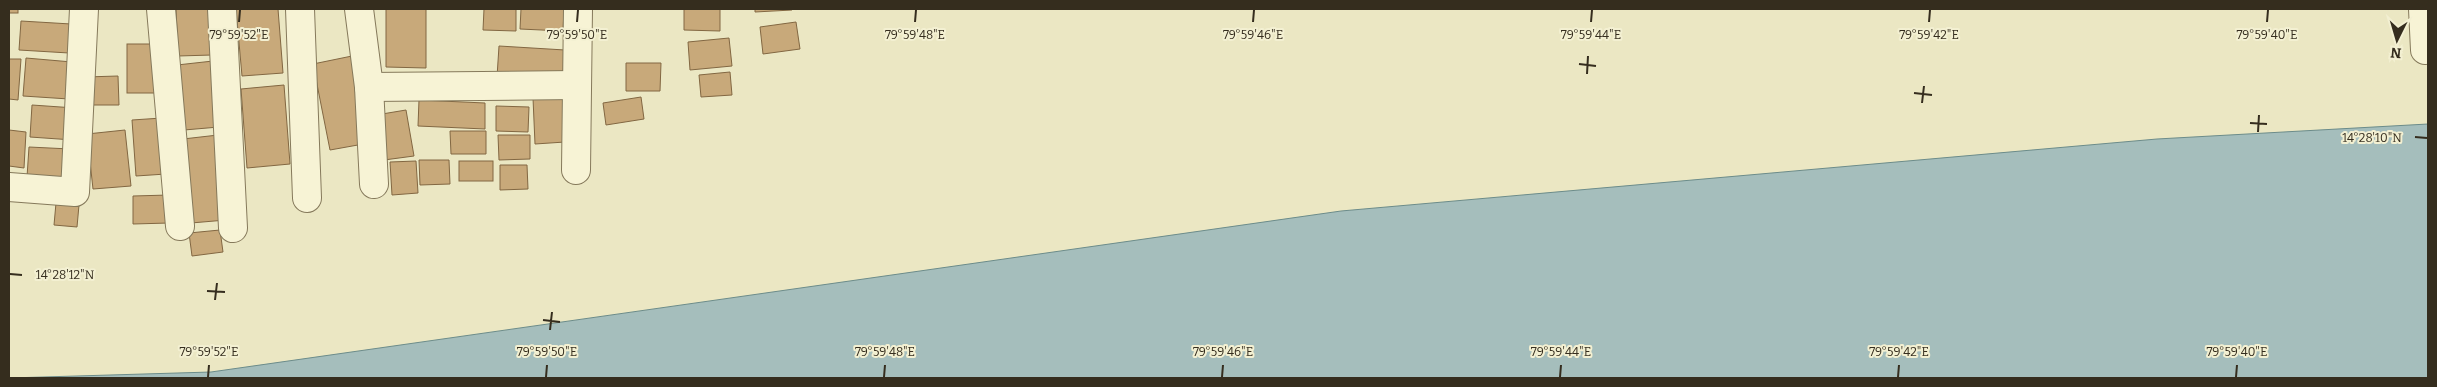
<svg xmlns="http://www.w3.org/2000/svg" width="2437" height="387" viewBox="0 0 2437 387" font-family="Bitter,serif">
<rect width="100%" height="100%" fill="#ebe7c3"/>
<!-- water -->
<path fill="#a5bebc" stroke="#6c8c8a" d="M2428,124v254h-2419l202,-6 1130,-161 816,-72z"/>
<!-- building -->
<g fill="#c8a97a" stroke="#826742">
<rect x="9" y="9" width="9" height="4"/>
<path d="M176,9h34l2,46 -34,1z"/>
<path d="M236,9h42l5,64 -41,3z"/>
<path d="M386,9h40v59l-40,-1z"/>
<path d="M484,9h32v22l-33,-1z"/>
<path d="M521,9h43l-1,22 -43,-2z"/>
<path d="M684,9h36v22l-36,-1z"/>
<path d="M755,9h36l1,1 -37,2z"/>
<path d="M21,21l50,3 -2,29 -50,-3z"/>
<path d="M796,22l4,27 -37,5 -3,-27z"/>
<path d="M729,38l3,28 -42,4 -2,-28z"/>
<rect x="127" y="44" width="29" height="49"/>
<path d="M499,46l66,4 -2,31 -66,-4z"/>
<path d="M352,56l17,87 -39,7 -17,-86z"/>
<path d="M26,58l46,4 -3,37 -46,-3z"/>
<path d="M9,59h12l-3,41 -9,-1z"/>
<path d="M213,61l6,66 -35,3 -7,-65z"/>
<path d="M626,63h35l-1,28h-34z"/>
<path d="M730,72l2,23 -31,2 -2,-22z"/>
<path d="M118,76l1,29h-34v-28z"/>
<path d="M284,85l6,79 -43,4 -6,-79z"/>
<path d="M563,97l2,45 -30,2 -2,-46z"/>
<path d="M641,97l3,22 -38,6 -3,-22z"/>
<path d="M419,100l66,3v26l-67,-3z"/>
<path d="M32,105l43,3 -2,32 -43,-3z"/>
<path d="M496,106l33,1 -1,25 -32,-1z"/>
<path d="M406,110l8,46 -30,4 -8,-45z"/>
<path d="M162,118l4,56 -30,2 -4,-56z"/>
<path d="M9,130l17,2 -2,36 -15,-2z"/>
<path d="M125,130l6,56 -38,3 -6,-55z"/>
<path d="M450,131h36v23h-35z"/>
<path d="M218,135l8,85 -35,3 -8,-84z"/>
<path d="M498,135h32v24l-31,1z"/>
<path d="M29,147l41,2 -2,31 -41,-3z"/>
<path d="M419,160h30l1,24 -30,1z"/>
<path d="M416,161l2,32 -26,2 -2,-33z"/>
<rect x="459" y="161" width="34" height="20"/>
<path d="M500,165h27l1,24 -28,1z"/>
<path d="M169,195v28l-36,1v-28z"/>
<path d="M56,203l23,2 -2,22 -23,-2z"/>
<path d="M220,230l3,22 -31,4 -3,-23z"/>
</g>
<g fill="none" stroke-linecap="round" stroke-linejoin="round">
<!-- minor casing -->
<g stroke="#85795b" stroke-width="30">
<g id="minor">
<path d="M161,9l19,217"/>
<path d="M222,9l11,219"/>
<path d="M300,9l7,189"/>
<path d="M359,9l10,78 5,97"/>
<path d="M2423,9l2,41"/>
<path d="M369,87l206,-2"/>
<path d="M576,170l2,-161"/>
<path d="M9,187l66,5 9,-183"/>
</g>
</g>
<!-- minor -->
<use href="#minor" stroke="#f7f3d5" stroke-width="28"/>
</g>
<!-- ticks -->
<path fill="none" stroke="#352d1e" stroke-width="2" d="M239,22l1,-12M577,22l1,-12M915,22l1,-12M1253,22l1,-12M1591,22l1,-12M1929,22l1,-12M2267,22l1,-12M1579,64l17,2M1587,74l1,-18M1914,93l18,2M1922,103l2,-17M2250,123l17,1M2258,132l1,-17M2415,137l12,1M10,274l12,1M207,291l18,1M215,300l2,-17M543,320l17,2M550,330l2,-18M208,377l1,-12M546,377l1,-12M884,377l1,-12M1222,377l1,-12M1560,377l1,-12M1898,377l1,-12M2236,377l1,-12"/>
<g font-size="12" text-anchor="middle" fill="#352d1e" stroke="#f3f0d2" stroke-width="4" stroke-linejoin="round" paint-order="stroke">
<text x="239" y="39">79°59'52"E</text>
<text x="577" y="39">79°59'50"E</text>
<text x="915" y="39">79°59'48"E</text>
<text x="1253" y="39">79°59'46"E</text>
<text x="1591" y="39">79°59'44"E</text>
<text x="1929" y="39">79°59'42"E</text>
<text x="2267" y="39">79°59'40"E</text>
<text x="2372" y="142">14°28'10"N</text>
<text x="65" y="279">14°28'12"N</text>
<text x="209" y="356">79°59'52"E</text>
<text x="547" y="356">79°59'50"E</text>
<text x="885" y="356">79°59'48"E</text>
<text x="1223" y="356">79°59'46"E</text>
<text x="1561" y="356">79°59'44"E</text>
<text x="1899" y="356">79°59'42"E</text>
<text x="2237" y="356">79°59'40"E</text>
</g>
<!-- border -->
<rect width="2437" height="387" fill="none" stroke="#352d1e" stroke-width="20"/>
<!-- north arrow -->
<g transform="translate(2397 40) rotate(185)" stroke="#f3f0d2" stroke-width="4" paint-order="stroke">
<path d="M0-4L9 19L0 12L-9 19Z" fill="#352d1e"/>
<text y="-8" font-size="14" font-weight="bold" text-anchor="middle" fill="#352d1e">N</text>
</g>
</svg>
